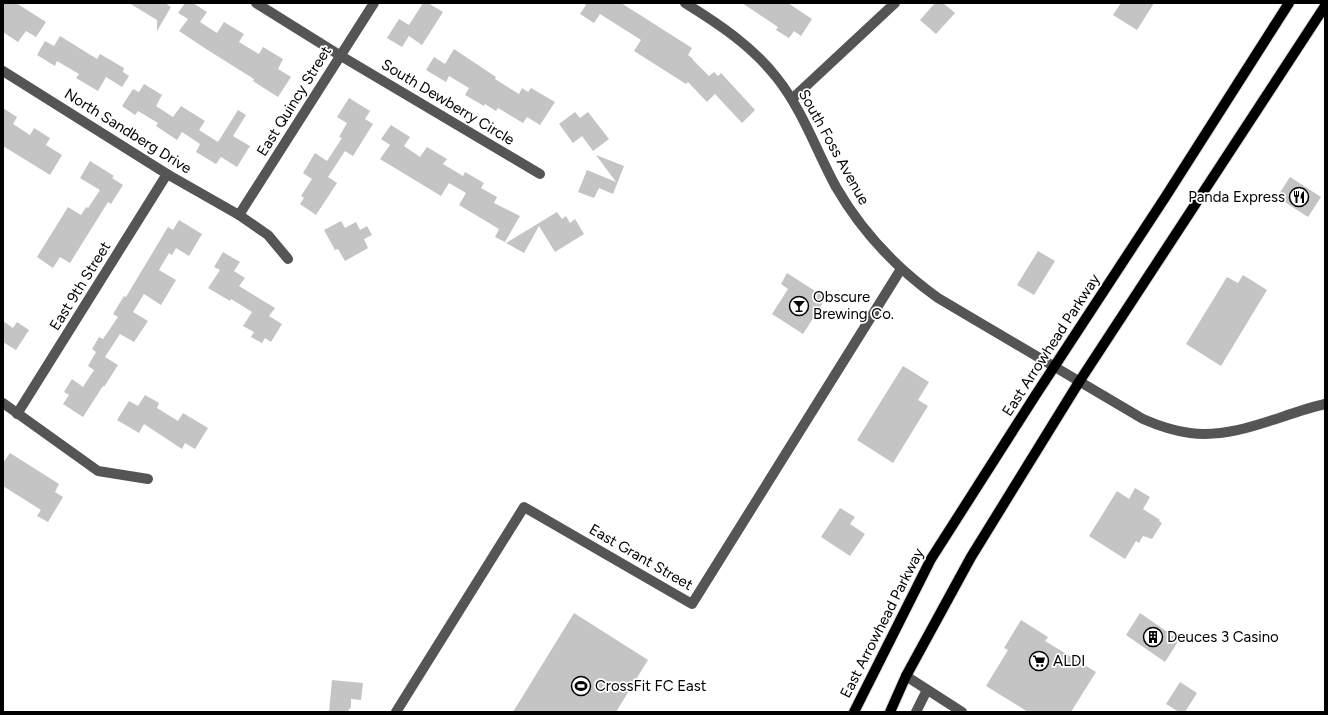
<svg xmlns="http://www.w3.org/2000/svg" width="1328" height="715" viewBox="0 0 1328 715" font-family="Figtree,sans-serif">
<rect width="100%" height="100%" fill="#fff"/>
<!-- building -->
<g fill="#c4c4c4">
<path d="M3,3h13l30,19 -10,15 -10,-6 -8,11 -15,-10z"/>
<path d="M129,3h36l6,4 -14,24v-11z"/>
<path d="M185,3h8l14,9 -7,10 17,11 7,-11 20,12 -5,8 20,12 4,-7 20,12 -5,10 13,8 -13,20 -25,-16 1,-2 -48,-30 -27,-18 9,-12 -10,-6z"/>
<path d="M423,3h5l15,9 -21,33 -13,-9 -7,11 -15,-9 12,-19 10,6z"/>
<path d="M584,3h37l27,17 44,28 -4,7 5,4v1l16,16 5,-4 4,4 3,-3 34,37 -13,13 -27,-29 -8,8 -19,-20 -2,2 -52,-33 7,-11 -41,-26 -6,9 -14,-9 6,-9z"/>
<path d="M742,3h46l24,16 -11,17 -7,-5 -5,7 -13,-8 2,-3z"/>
<path d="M935,3h8l12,10 -19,21 -16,-14z"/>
<path d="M1121,3h33l-17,27 -24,-15z"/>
<path d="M60,36l37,23 3,-5 24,14 -1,4 6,4 -7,11 -16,-10 -8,14 -22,-13 3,-4 -22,-13 -2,5 -18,-11 8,-14 9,5z"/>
<path d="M454,49l42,28 -1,2 24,15 3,-6 6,4 3,-4 24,14 -15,23 -13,-8 -4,6 -25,-15 -2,3 -11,-7 -1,2 -19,-11 4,-7 -20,-12 -3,6 -20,-12 8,-13 11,7z"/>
<path d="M144,84l18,11 -6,11 17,11 8,-11 24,15 -6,9 19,12 20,-32 8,5 -13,21 17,10 -13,21 -16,-10 -5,7 -20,-12 4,-8 -18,-12 -5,8 -21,-14 2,-3 -20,-12 -3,4 -13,-9 11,-17 6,3z"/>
<path d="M349,98l21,13 -5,8 8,5 -20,32 -8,-5 -17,26 9,6 -21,32 -16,-11 4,-6 -3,-2 11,-17 -9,-6 12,-20 12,8 15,-23 -3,-1 8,-14 -10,-6z"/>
<path d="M3,108l14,9 -4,7 17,11 4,-7 16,10 -4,7 16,10 -12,20 -47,-29z"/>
<path d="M575,112l5,6 8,-6 21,27 -16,12 -11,-15 -9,7 -14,-19z"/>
<path d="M391,125l19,12 -6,9 16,11 7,-10 20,12 -4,5 20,12 2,-4 19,11 -3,5 16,9 -3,6 26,13 -15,26 -10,-5 4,-8 -40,-24 7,-12 -17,-10 -8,13 -61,-37 10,-14 -9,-6z"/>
<path d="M596,155l28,11 -11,28 -14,-6 -5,10 -16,-6 9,-22 29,12z"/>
<path d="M90,161l24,15 -2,2 11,7 -12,19 -3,-2 -38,61 -10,-6 -7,11 -16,-11 31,-50 13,8 5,-8 2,1 12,-18 -20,-12z"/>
<path d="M1290,177l31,20 -13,20 -31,-20z"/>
<path d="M557,212l5,7 4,-3 4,7 5,-4 9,15 -29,18 -16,-26 -15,27 -18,-10z"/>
<path d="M179,220l23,14 -13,22 -13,-8 -4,7 -3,-2 -10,17 17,10 -15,25 -17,-11 -11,18 15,9 -14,21 -14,-8 -15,23 13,8 -14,22 -1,-1 -20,31 -20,-13 6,-9 -5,-3 8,-13 11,8 11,-17 -6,-4 8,-14 -4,-3 7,-12 4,2 15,-22 -5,-3 11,-18 2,1 42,-70 5,3z"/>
<path d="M341,221l4,7 11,-6 4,8 7,-4 5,9 -8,4 4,9 -23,13 -7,-12 -3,1 -11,-20z"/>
<path d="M1038,251l17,10 -21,34 -17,-10z"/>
<path d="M223,252l17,10 -6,9 11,7 -6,8 36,22 -6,8 13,8 -11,18 -6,-4 -3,5 -11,-6 3,-5 -11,-6 9,-14 -21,-13 -1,2 -22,-13 12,-18 -6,-3z"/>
<path d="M787,273l39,25 -23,36 -31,-20 16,-25 -7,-5z"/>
<path d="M1243,275l24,15 -46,76 -35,-22 41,-67 11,6z"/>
<path d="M3,321l10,7 4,-6 12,8 -13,20 -13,-8z"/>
<path d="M903,366l26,16 -11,18 10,6 -35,57 -36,-23z"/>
<path d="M145,395l14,8 -2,5 21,13 5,-8 25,15 -13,21 -10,-6 -3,6 -38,-25 -5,9 -22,-13 12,-19 9,5z"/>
<path d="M10,453l49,31 -4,8 8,5 -15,25 -11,-6 4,-6 -38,-24v-23z"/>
<path d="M1135,488l15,9 -7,12 17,11 -1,1 3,2 -10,16 -9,-3 -4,7 -3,-2 -11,18 -36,-23 28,-45 12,8z"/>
<path d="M840,508l15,9 -5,7 15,10 -15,22 -29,-19z"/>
<path d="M574,613l74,47 -32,52h-103z"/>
<path d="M1140,613l39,27 -14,22 -39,-27z"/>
<path d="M1021,620l27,17 -3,4 51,31 -25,40h-43l-42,-26 22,-36 -4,-2z"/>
<path d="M332,680l31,3 -2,17 -10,-1v8l-4,5h-18z"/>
<path d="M1180,682l17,11 -12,19h-6l-13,-8z"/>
</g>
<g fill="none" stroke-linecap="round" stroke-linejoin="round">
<!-- major casing -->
<g stroke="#dbdbdb" stroke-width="12">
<g id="major">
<path d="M854,712l77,-153 104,-163 131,-200 123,-193"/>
<path d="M890,712l16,-36 65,-119 108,-175 246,-376"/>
</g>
</g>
<!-- minor -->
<g stroke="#555" stroke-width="10">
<path d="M256,3l85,53 199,118"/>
<path d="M685,3c34,21 67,43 92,75 26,33 39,72 59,109 26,45 60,81 102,111l205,121c16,7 31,12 47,14 47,6 91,-19 135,-29"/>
<path d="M3,71l164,103 72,41 29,20 20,24"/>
<path d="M792,99l103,-96"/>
<path d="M239,215l135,-212"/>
<path d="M3,403l95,68 50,8"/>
<path d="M17,414l150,-240"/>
<path d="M906,676l56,36"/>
<path d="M396,712l128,-205 168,97 209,-335"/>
<path d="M916,712l11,-22"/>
</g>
<!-- major -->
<use href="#major" stroke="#000" stroke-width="10"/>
</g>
<!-- icons -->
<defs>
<g id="restaurant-ring" transform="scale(1)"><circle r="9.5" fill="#fff" stroke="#000" stroke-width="1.5"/><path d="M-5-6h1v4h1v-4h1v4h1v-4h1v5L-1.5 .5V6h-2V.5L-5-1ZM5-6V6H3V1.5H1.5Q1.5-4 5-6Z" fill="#000"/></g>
<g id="bar-ring" transform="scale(1)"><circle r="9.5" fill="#fff" stroke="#000" stroke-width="1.5"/><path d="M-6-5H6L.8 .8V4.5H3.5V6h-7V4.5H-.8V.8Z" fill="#000"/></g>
<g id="building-ring" transform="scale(1)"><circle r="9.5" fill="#fff" stroke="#000" stroke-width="1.5"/><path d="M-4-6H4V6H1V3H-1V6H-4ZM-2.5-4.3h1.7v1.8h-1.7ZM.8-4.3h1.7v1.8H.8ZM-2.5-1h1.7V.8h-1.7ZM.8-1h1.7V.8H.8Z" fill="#000"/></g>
<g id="supermarket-ring" transform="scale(1)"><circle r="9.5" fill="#fff" stroke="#000" stroke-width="1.5"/><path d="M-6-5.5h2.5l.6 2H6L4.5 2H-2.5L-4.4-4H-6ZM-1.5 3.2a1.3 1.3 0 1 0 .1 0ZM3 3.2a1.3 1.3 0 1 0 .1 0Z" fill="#000"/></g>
<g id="stadium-ring" transform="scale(1)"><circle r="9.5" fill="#fff" stroke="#000" stroke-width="1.5"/><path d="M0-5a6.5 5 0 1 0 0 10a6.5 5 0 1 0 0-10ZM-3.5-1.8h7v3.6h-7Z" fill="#000"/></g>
</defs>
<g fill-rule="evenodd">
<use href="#restaurant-ring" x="1299" y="197"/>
<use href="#bar-ring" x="799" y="306"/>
<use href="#building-ring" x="1153" y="637"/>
<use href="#supermarket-ring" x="1039" y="661"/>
<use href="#stadium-ring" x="581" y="686"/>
</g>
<g text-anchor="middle" stroke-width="3.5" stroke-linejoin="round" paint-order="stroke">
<!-- street labels -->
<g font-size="15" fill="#000" stroke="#fff">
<text transform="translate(294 101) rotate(-58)" y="5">East Quincy Street</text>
<text transform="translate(448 102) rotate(31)" y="5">South Dewberry Circle</text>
<text transform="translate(128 131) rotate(32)" y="5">North Sandberg Drive</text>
<text transform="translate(834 147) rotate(61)" y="5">South Foss Avenue</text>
<text transform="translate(80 286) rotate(-58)" y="5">East 9th Street</text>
<text transform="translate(1051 345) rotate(-57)" y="5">East Arrowhead Parkway</text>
<text transform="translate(641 557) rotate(30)" y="5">East Grant Street</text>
<text transform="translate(882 623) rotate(-63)" y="5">East Arrowhead Parkway</text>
</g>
<!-- poi labels -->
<g font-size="15" fill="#000" stroke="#fff" text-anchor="start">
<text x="1285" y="202" text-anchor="end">Panda Express</text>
<text x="813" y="302">Obscure<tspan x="813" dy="17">Brewing Co.</tspan></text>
<text x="1167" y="642">Deuces 3 Casino</text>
<text x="1053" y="666">ALDI</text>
<text x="595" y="691">CrossFit FC East</text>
</g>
</g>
<!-- border -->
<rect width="1328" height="715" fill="none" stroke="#000000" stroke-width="8"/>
</svg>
